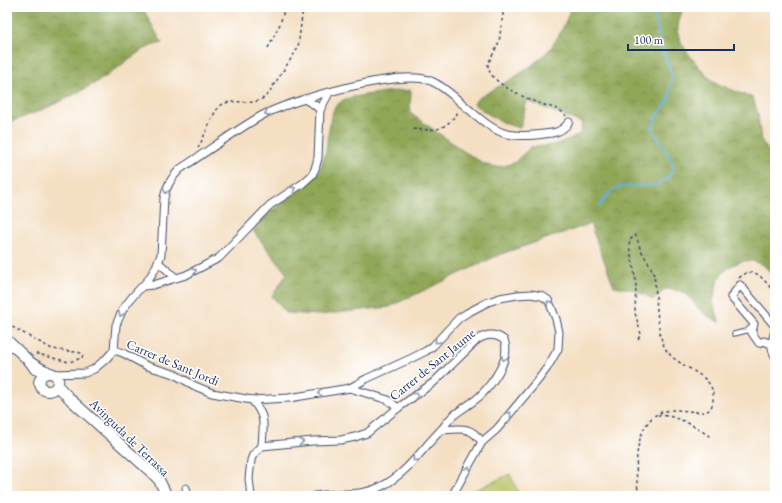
<svg xmlns="http://www.w3.org/2000/svg" width="782" height="503" viewBox="0 0 782 503" font-family="'EB Garamond',serif">
<defs>
<pattern id="forest-crowns" width="20" height="18" patternUnits="userSpaceOnUse"><rect width="20" height="18" fill="#90a758"/><path d="M2 6a3 3 0 1 1 6 0M12 15a3 3 0 1 1 6 0" fill="none" stroke="#75884c"/></pattern>
</defs>
<rect width="100%" height="100%" fill="#fff"/>
<filter id="ink" filterUnits="userSpaceOnUse"><feTurbulence type="fractalNoise" baseFrequency=".025" numOctaves="2"/><feDisplacementMap in="SourceGraphic" scale="8" xChannelSelector="R" yChannelSelector="G"/><feConvolveMatrix kernelMatrix="1 2 1 2 8 2 1 2 1" color-interpolation-filters="sRGB"/></filter>
<filter id="wash" filterUnits="userSpaceOnUse"><feTurbulence type="fractalNoise" baseFrequency=".012" numOctaves="4" result="noise"/><feDisplacementMap in="SourceGraphic" scale="16" xChannelSelector="R" yChannelSelector="G"/><feGaussianBlur stdDeviation="0.9" result="paint"/><feColorMatrix in="noise" values="0 0 0 0 0 0 0 0 0 0 0 0 0 0 0 0 0 1.4 0 .05"/><feComposite in="paint" operator="in"/></filter>
<g filter="url(#wash)">
<rect width="100%" height="100%" fill="#f4dfc3"/>
<!-- forest -->
<g fill="url(#forest-crowns)" stroke="#566b5b">
<path d="M7,7h135l20,36c-25,5 -39,23 -60,36 -30,18 -62,33 -95,44z"/>
<path d="M571,7h113c-4,9 -9,23 -4,33 4,10 24,34 33,41 12,7 27,12 40,17l5,17 3,25 14,20v116l-12,-11 -10,-4h-11l-9,4 -9,6 -6,9 -5,22 7,21c-6,-4 -14,-7 -19,-12 -15,-15 -12,-21 -36,-22l-11,11 -19,-10 -21,-4 -24,-62 -89,30 -112,53 -70,8 -33,-2 -14,-17 15,-22 -34,-43 14,-17 30,-22 23,-22 6,-20 5,-34 4,-9 8,-7 10,-3 32,-5 26,-2 -1,23 55,39 18,11 10,4 12,-1 10,-4 16,-15c22,-1 29,-3 49,-13l2,-11 -55,-22 -7,27c-18,-4 -31,-13 -46,-24l3,-5c24,-14 50,-27 69,-46 12,-12 20,-31 25,-46z"/>
</g>
<!-- pitch -->
<path fill="#b5c162" stroke="#687860" d="M510,474l10,22h-58z"/>
<g fill="none" stroke-linecap="round" stroke-linejoin="round">
<!-- stream -->
<path stroke="#62b2dc" stroke-width="2" d="M600,206c4,-7 9,-15 17,-18 18,-7 42,6 54,-15 3,-5 3,-9 0,-14l-18,-29v-4l3,-9 13,-17 3,-26 -12,-30 -5,-27 2,-10"/>
</g>
</g>
<g filter="url(#ink)">
<g fill="none" stroke-linecap="round" stroke-linejoin="round">
<!-- lane casing -->
<g stroke="#3c496d" stroke-width="5.5">
<path id="lane" d="M734,334l16,-4"/>
</g>
<!-- street casing -->
<g stroke="#3c496d" stroke-width="9">
<g id="street">
<path d="M304,99l11,6 5,5"/>
<path d="M158,262l17,15"/>
<path d="M143,286l10,-1 33,-10 33,-17 51,-53 32,-21 10,-9 3,-6 3,-11 2,-48 9,-17"/>
<path d="M775,331c-3,9 -5,17 0,25"/>
<path d="M771,344l-7,-3 -5,2 -9,-13 3,-2 1,-4 -23,-27 9,-12 35,41"/>
<path d="M114,350l9,3 24,13 27,8 21,12 17,7 40,7 37,-2 61,-10 16,-9 46,-21 14,-7 7,-5 26,-28 8,-5 21,-11 12,-4 17,-3 14,-1 11,2 6,4 2,4 6,15 3,13 -1,17 -11,19 -9,12 -41,49 -15,13 -30,54"/>
<path d="M54,374l31,-1 9,-4 12,-10 8,-9 2,-25 7,-16 10,-13 15,-16 7,-11 6,-14 3,-57c2,-12 7,-20 16,-29 27,-17 53,-37 81,-53 28,-16 142,-48 170,-35 10,4 19,12 27,19 38,32 42,41 94,33 7,-1 13,-5 17,-11"/>
<path d="M350,388l38,12 10,8"/>
<path d="M441,430c19,-1 29,-5 41,12"/>
<path d="M262,446l51,-5 28,-1 14,-3 12,-4 31,-25 36,-26 43,-42c9,-6 18,-7 27,0 8,18 -12,44 -24,56 -9,8 -19,13 -27,20 -5,4 -8,10 -12,14 -19,19 -34,43 -57,55 -23,13 -45,7 -69,11"/>
<path d="M186,488l2,8"/>
<path d="M251,496l-2,-17 2,-19 2,-5 9,-9c1,-22 5,-28 -10,-46"/>
</g>
</g>
<!-- secondary casing -->
<g stroke="#3c496d" stroke-width="12">
<g id="secondary">
<path d="M7,340l24,23 4,6"/>
<path d="M31,363c5,3 10,6 15,8 3,2 6,2 9,4 9,8 -2,21 -13,14l-3,-7 3,-7 6,-2"/>
<path d="M57,385l14,15 79,71 9,9 8,16"/>
</g>
</g>
<!-- path -->
<g stroke="#3c496d" stroke-width="1.5" stroke-dasharray="3 3" stroke-linecap="butt">
<path d="M504,7l-5,35 -11,22c-1,19 38,34 53,40 9,3 19,4 25,12"/>
<path d="M268,48l12,-24 5,-17"/>
<path d="M413,129c24,2 31,2 46,-18"/>
<path d="M198,148c6,-10 14,-34 21,-41 14,-13 34,4 49,-13l30,-46 5,-41"/>
<path d="M739,278c16,-15 25,3 36,15"/>
<path d="M7,324l45,25 30,4 1,2 -1,3 -13,4 -31,-8h-5"/>
<path d="M638,339l3,-5 -6,-21 1,-30 -3,-19 -4,-18 1,-6 5,-5c3,4 3,8 5,13 4,9 11,17 14,27 3,20 2,56 11,73 11,21 51,24 48,51 0,6 -2,10 -7,13 -13,1 -27,-4 -41,-1 -32,8 -31,60 -26,85"/>
<path d="M658,415c21,1 37,11 54,23"/>
</g>
<!-- lane -->
<use href="#lane" stroke="#fff" stroke-width="3.5"/>
<!-- street -->
<use href="#street" stroke="#fff" stroke-width="7"/>
<!-- secondary -->
<use href="#secondary" stroke="#fff" stroke-width="10"/>
</g>
<!-- one-way arrows -->
<defs><path id="oneway-chevron" d="M-2-3.5L2.5 0L-2 3.5" fill="none" stroke-width="1.6" stroke-linecap="round" stroke-linejoin="round"/></defs>
<g stroke="#8d97ae">
<use href="#oneway-chevron" transform="translate(267 113) rotate(156)"/>
<use href="#oneway-chevron" transform="translate(293 189) rotate(-33)"/>
<use href="#oneway-chevron" transform="translate(166 191) rotate(107)"/>
<use href="#oneway-chevron" transform="translate(194 271) rotate(-26)"/>
<use href="#oneway-chevron" transform="translate(549 303) rotate(-125)"/>
<use href="#oneway-chevron" transform="translate(121 314) rotate(113)"/>
<use href="#oneway-chevron" transform="translate(437 341) rotate(133)"/>
<use href="#oneway-chevron" transform="translate(504 358) rotate(110)"/>
<use href="#oneway-chevron" transform="translate(320 393) rotate(170)"/>
<use href="#oneway-chevron" transform="translate(416 395) rotate(-37)"/>
<use href="#oneway-chevron" transform="translate(509 414) rotate(-52)"/>
<use href="#oneway-chevron" transform="translate(301 442) rotate(-6)"/>
<use href="#oneway-chevron" transform="translate(415 459) rotate(134)"/>
<use href="#oneway-chevron" transform="translate(468 469) rotate(-59)"/>
</g>
</g>
<g text-anchor="middle" stroke-width="3" stroke-linejoin="round" paint-order="stroke">
<!-- street labels -->
<g font-size="13" fill="#1b2f5e" stroke="#fff">
<text transform="translate(173 362) rotate(23)" y="5">Carrer de Sant Jordi</text>
<text transform="translate(432 364) rotate(-39)" y="5">Carrer de Sant Jaume</text>
<text transform="translate(130 437) rotate(44)" y="5">Avinguda de Terrassa</text>
</g>
</g>
<!-- margin -->
<rect width="782" height="503" fill="none" stroke="#fff" stroke-width="24"/>
<!-- scale -->
<path d="M628 44v6h106v-6" fill="none" stroke="#1b2f5e" stroke-width="2"/>
<text x="634" y="44" font-size="12" fill="#1b2f5e" stroke="#ffffff" stroke-width="3" paint-order="stroke">100 m</text>
</svg>
